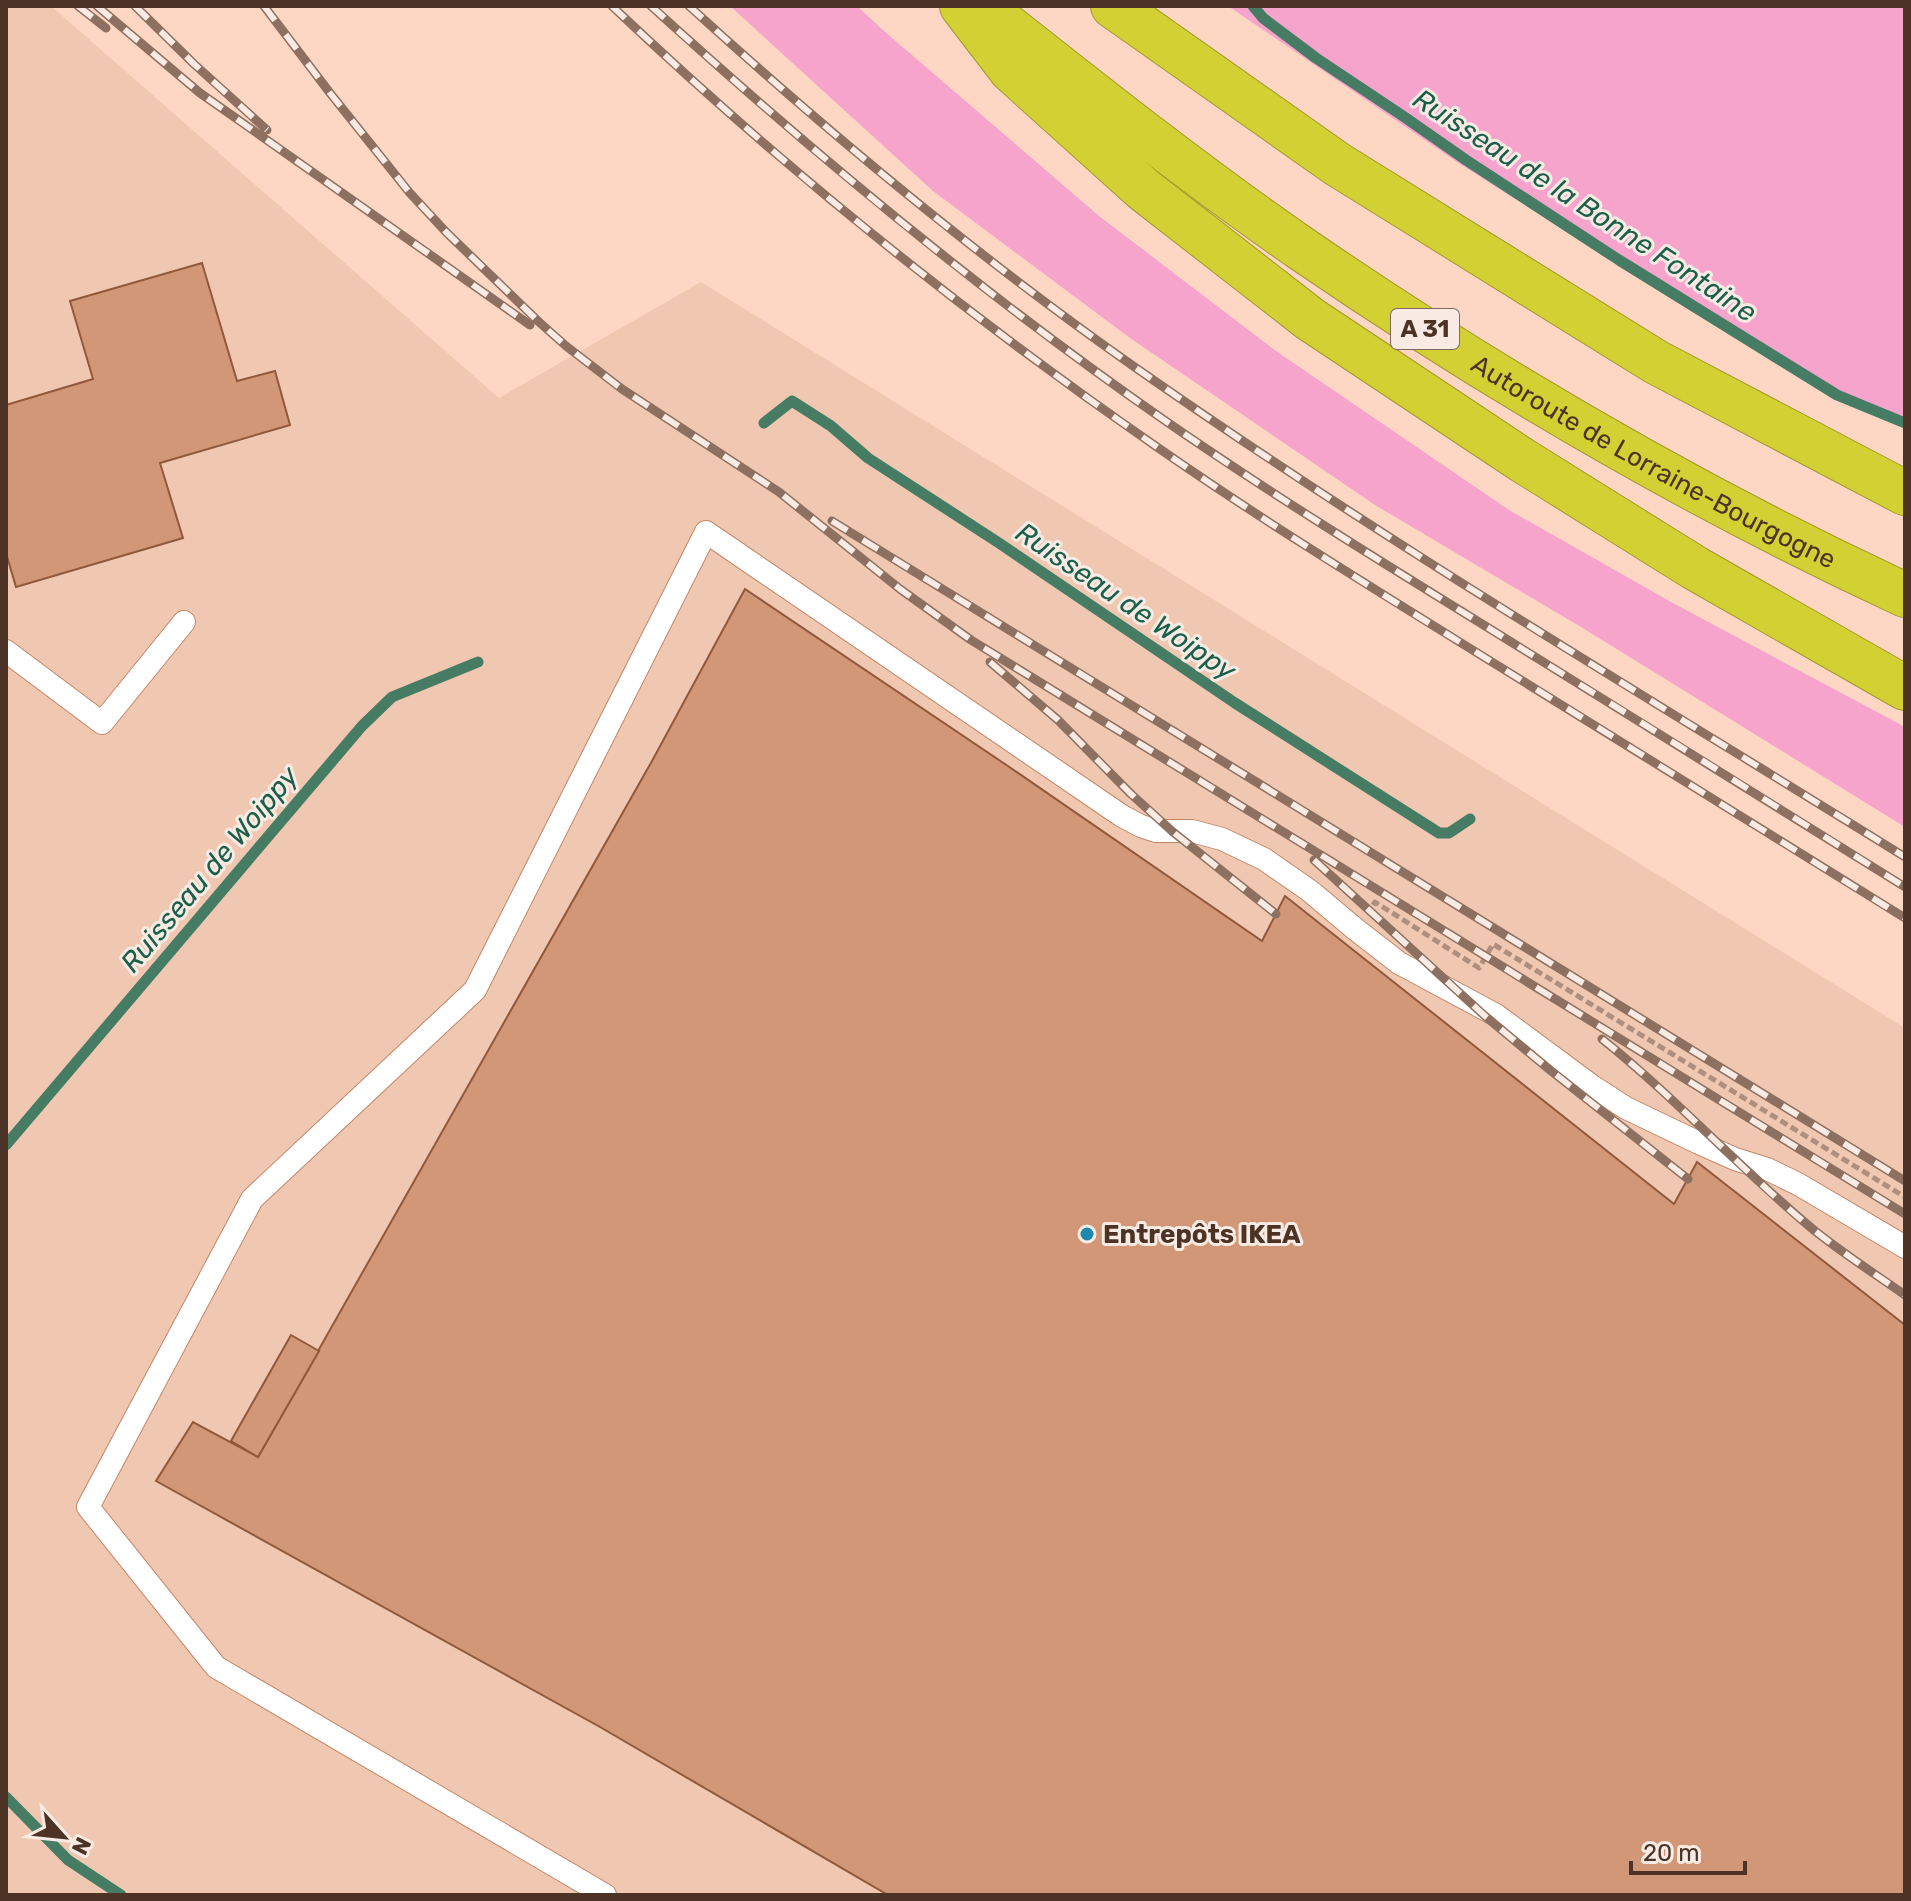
<svg xmlns="http://www.w3.org/2000/svg" width="1911" height="1901" viewBox="0 0 1911 1901" font-family="Rubik,sans-serif">
<rect width="100%" height="100%" fill="#fed7c4"/>
<!-- built -->
<path fill="#f0c7b1" d="M6,6h45l448,392 202,-116 1204,746v867h-1899z"/>
<!-- green -->
<g fill="#f6a4cc">
<path d="M730,6h127l27,25 215,185 177,135 233,159 162,92 234,125v100l-324,-200 -206,-122 -245,-167 -197,-147z"/>
<path d="M1228,6h677v421l-129,-63 -316,-200z"/>
</g>
<g fill="none" stroke-linecap="round" stroke-linejoin="round">
<!-- stream -->
<g stroke="#467c64" stroke-width="11">
<path d="M1253,6l10,12 53,40 87,58 63,44 153,100 218,135 68,28"/>
<path d="M764,423l28,-22 39,25 37,32 131,85 236,160 204,130h10l21,-14"/>
<path d="M6,1145l356,-419 30,-29 86,-35"/>
<path d="M6,1797l62,63 53,35"/>
</g>
</g>
<!-- building -->
<g fill="#d29777" stroke="#90593b" stroke-width="2">
<path d="M202,263l35,118 38,-10 15,54 -130,38 23,75 -167,49 -10,-34v-148l87,-26 -23,-78z"/>
<path d="M745,589l260,175 257,177 23,-45 389,308 23,-42 208,163v570h-1017l-288,-168 -444,-246 37,-59 65,35 394,-696z"/>
<path d="M291,1335l28,16 -61,106 -27,-16z"/>
</g>
<g fill="none" stroke-linecap="round" stroke-linejoin="round">
<!-- lane casing -->
<g stroke="#c28768" stroke-width="24">
<g id="lane">
<path d="M6,651l96,72 82,-101"/>
<path d="M605,1895l-389,-228 -128,-160 164,-308 223,-209 231,-458 416,284 19,10 15,5h36l30,8 42,20 46,32 44,37 45,35 97,52 96,71 34,22 73,35 36,16 32,10 31,15 107,63"/>
</g>
</g>
<!-- highway casing -->
<g stroke="#a3992e" stroke-width="46">
<g id="highway">
<path d="M962,6l49,64 132,119 167,130 212,141 173,108 210,120"/>
<path d="M1113,6l224,158 319,198 249,131"/>
<path id="s1" d="M983,7c105,83 209,166 319,242 191,131 392,248 603,346"/>
</g>
</g>
<!-- path -->
<path stroke="#af8e7e" stroke-width="5" stroke-dasharray="8 4" stroke-linecap="butt" d="M1373,905l2,-3 104,66 14,-24 412,253"/>
<!-- lane -->
<use href="#lane" stroke="#fff" stroke-width="22"/>
<!-- highway -->
<use href="#highway" stroke="#d2d033" stroke-width="44"/>
<!-- rail casing -->
<g stroke="#8e7060" stroke-width="9">
<g id="rail">
<path d="M78,6l28,22"/>
<path d="M97,6l103,87 330,232"/>
<path d="M135,6l59,58 73,66"/>
<path d="M264,6l66,87 79,99 37,40 93,90 27,24 56,43 157,103 121,97 71,51 934,574"/>
<path d="M612,6c170,161 353,308 545,441 109,76 222,145 335,215 138,85 275,171 413,256"/>
<path d="M651,6c164,149 334,290 516,416 123,85 251,162 378,241 120,74 240,149 360,224"/>
<path d="M689,6c142,129 290,252 447,362 249,174 511,329 769,489"/>
<path d="M832,521l1073,660"/>
<path d="M990,662l68,58 73,74 42,38 103,82"/>
<path d="M1314,860l171,156 65,54 138,109"/>
<path d="M1602,1039c75,60 139,131 213,192 29,23 60,43 90,64"/>
</g>
</g>
<!-- rail -->
<use href="#rail" stroke="#f8ebe4" stroke-width="6" stroke-dasharray="18" stroke-linecap="butt"/>
</g>
<!-- markers -->
<circle fill="#1c88af" stroke="#f8ebe4" stroke-width="3" cx="1087" cy="1234" r="8"/>
<g text-anchor="middle" stroke-width="6" stroke-linejoin="round" paint-order="stroke">
<!-- shield labels -->
<rect fill="#f8ebe4" stroke="#806a5f" stroke-width="2" x="1391" y="309" width="68" height="40" rx="6"/>
<g font-size="24" font-weight="bold" fill="#4c3326">
<text x="1425" y="337">A 31</text>
</g>
<!-- street labels -->
<g font-size="26" fill="#4c3326" stroke="#f8ebe4">
<text dy="9" stroke="none"><textPath href="#s1" startOffset="812">Autoroute de Lorraine-Bourgogne</textPath></text>
</g>
<!-- poi labels -->
<g font-size="26" font-weight="bold" fill="#4c3326" stroke="#f8ebe4" text-anchor="start">
<text x="1103" y="1243">Entrepôts IKEA</text>
</g>
<!-- water labels -->
<g font-size="28" font-style="italic" fill="#1a5f4a" stroke="#f8ebe4">
<text transform="translate(1585 205) rotate(33)" y="10">Ruisseau de la Bonne Fontaine</text>
<text transform="translate(1126 601) rotate(34)" y="10">Ruisseau de Woippy</text>
<text transform="translate(209 869) rotate(-50)" y="10">Ruisseau de Woippy</text>
</g>
</g>
<!-- border -->
<rect width="1911" height="1901" fill="none" stroke="#4c3326" stroke-width="16"/>
<!-- north arrow -->
<g transform="translate(64 1837) rotate(117)" stroke="#f8ebe4" stroke-width="6" paint-order="stroke">
<path d="M0-6L14 30L0 20L-14 30Z" fill="#4c3326"/>
<text y="-12" font-size="22" font-weight="bold" text-anchor="middle" fill="#4c3326">N</text>
</g>
<!-- scale -->
<path d="M1631 1861v12h114v-12" fill="none" stroke="#4c3326" stroke-width="4"/>
<text x="1643" y="1861" font-size="24" fill="#4c3326" stroke="#f8ebe4" stroke-width="6" paint-order="stroke">20 m</text>
</svg>
